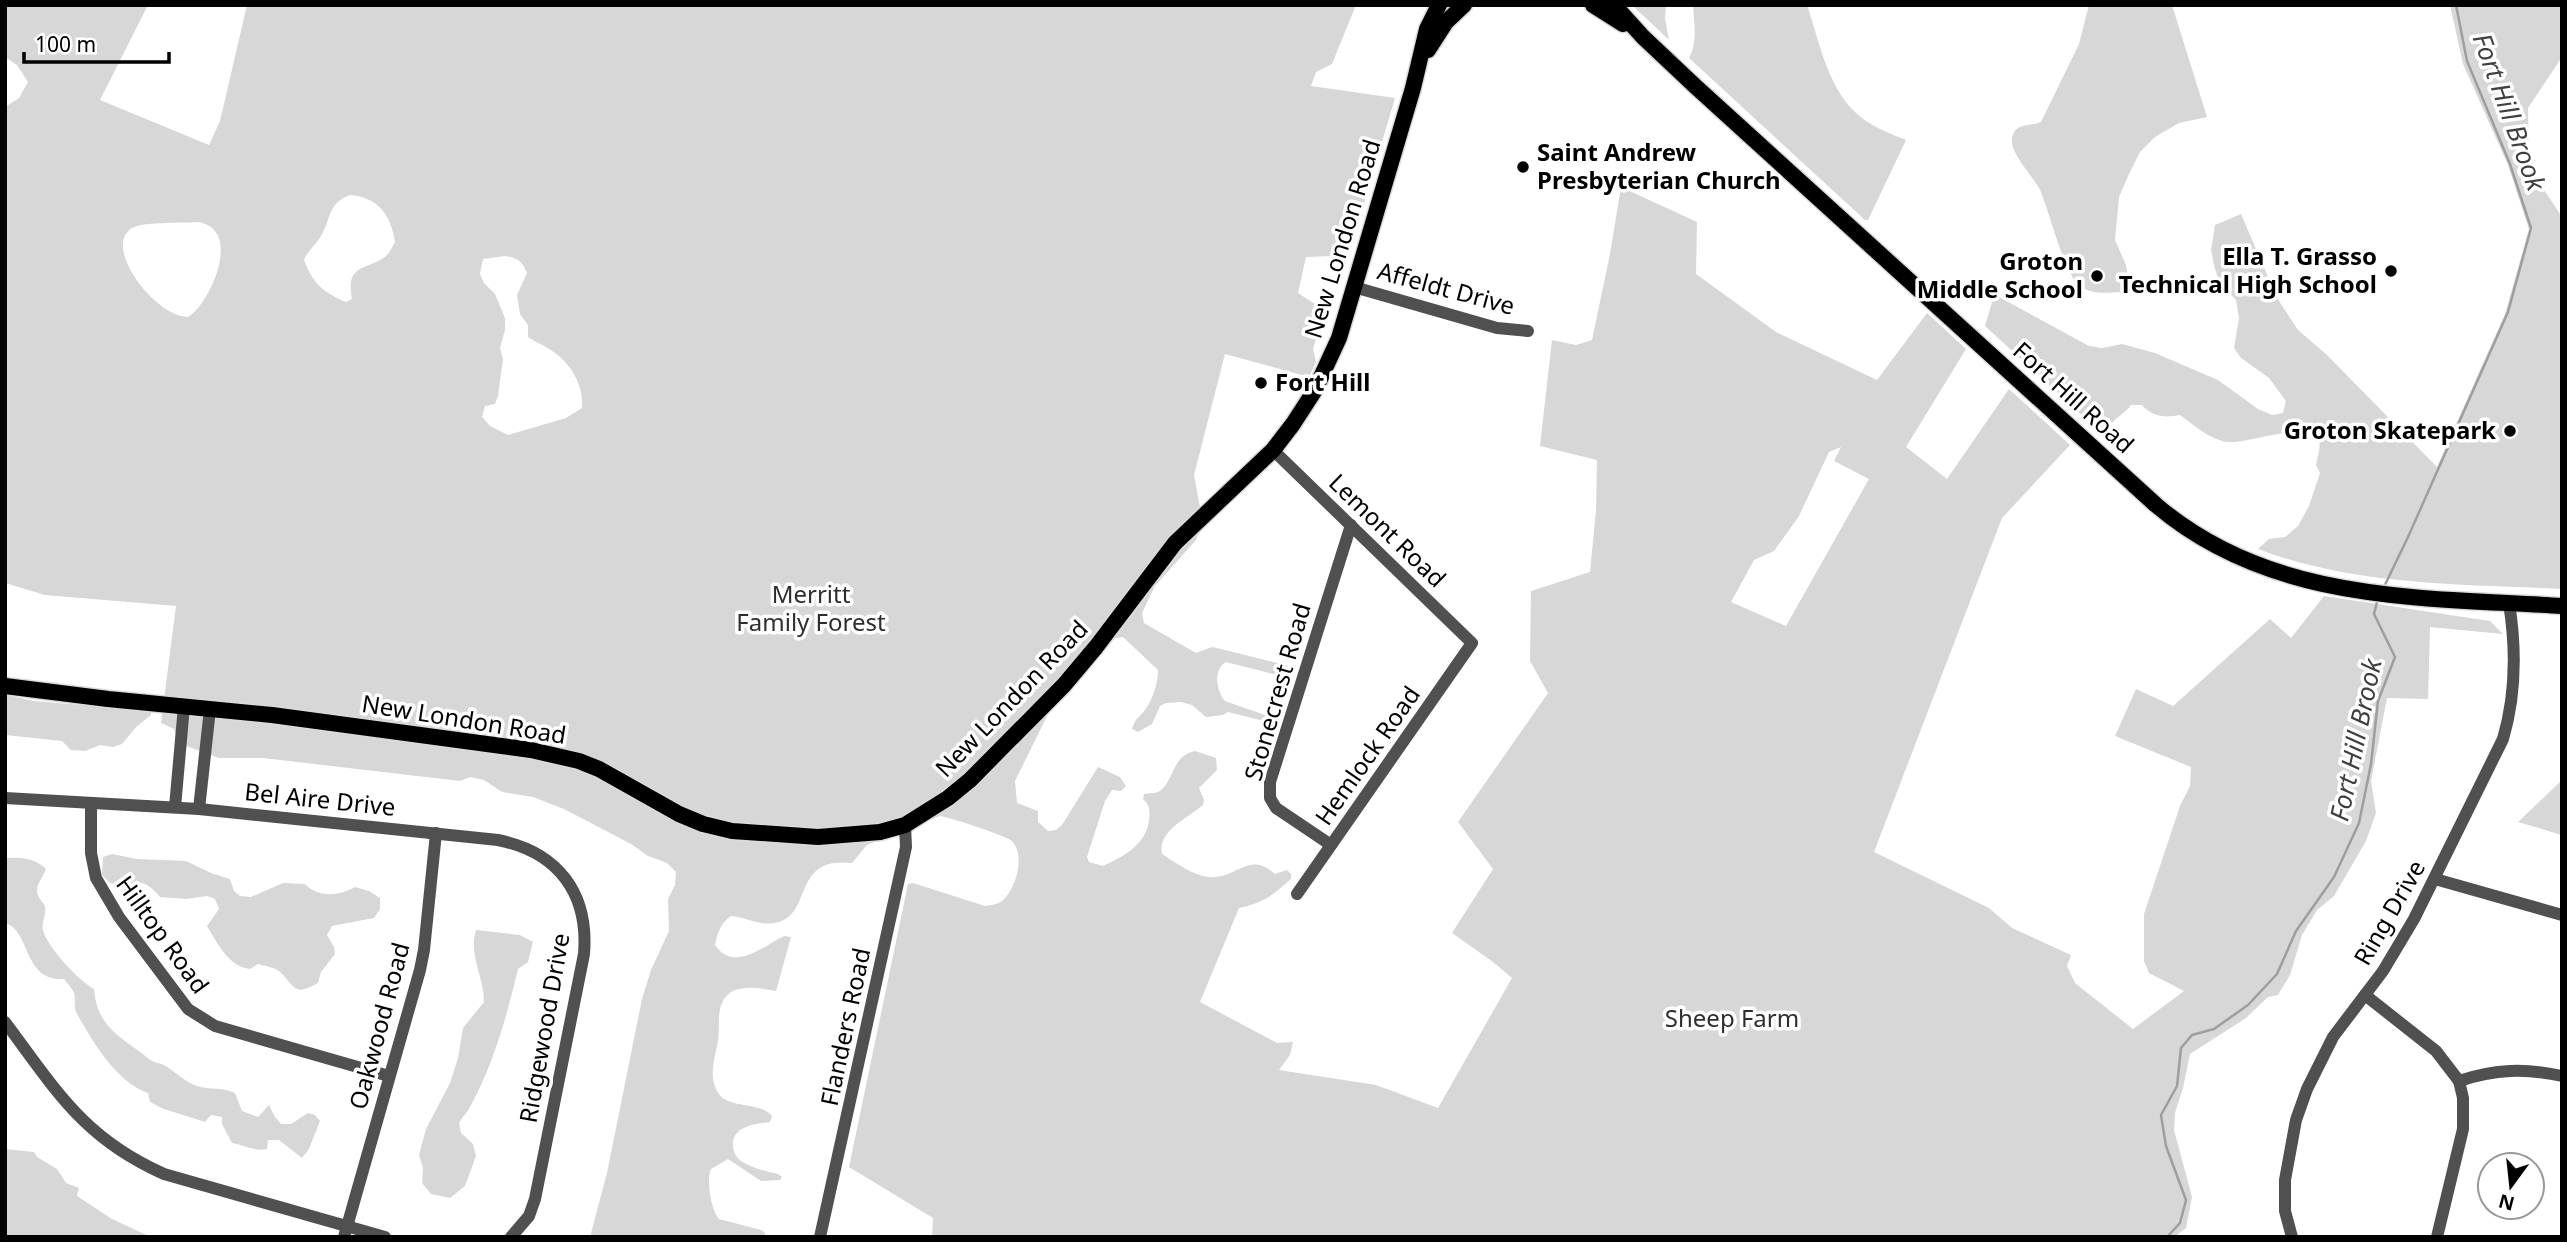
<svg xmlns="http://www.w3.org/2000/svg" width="2567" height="1242" viewBox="0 0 2567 1242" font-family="'Noto Sans',sans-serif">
<rect width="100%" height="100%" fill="#fff"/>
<!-- green -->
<g fill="#d7d7d7" fill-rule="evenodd">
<path d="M5,5h143l-48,95 109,45 11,-24 27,-116h1109l-24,59 -16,8 -5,14 84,12 -34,115 -11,1 -16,42 -28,1 -8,36 26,17 -11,39 3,13 -7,15 -84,-23 -31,121 9,48 -7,17 -41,46 -13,27 2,10 52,30 16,-6 9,2 72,18 2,2 -1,4 -9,4 -59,-15c-13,7 -10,29 -1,39l54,19 -15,1 -36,-9 -5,3 -17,2 -14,-12 -11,-3 -15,1 -6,3 -8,18 -14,8 -6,-3c4,-12 6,-10 13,-19 8,-11 13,-27 13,-40l-35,-33 -12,2 -61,71 -35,71 2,22 21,8v11l10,9 8,-1 6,-5 36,-58 22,10 6,9 -5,5 -9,-1 -7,11 -18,56 2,5 14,4c21,-10 43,-21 46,-46 1,-9 1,-15 -6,-21l1,-5c5,-1 13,0 17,-4 14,-12 11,-34 34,-39l21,7 1,12 -18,18 5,12 -1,5c-15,13 -46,26 -41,49 13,8 30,21 46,23 30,3 39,-27 67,-3l12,-4 4,4v5c-18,16 -27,24 -52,29l-39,94 77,41 16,-1 -3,13 -11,15 97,15 62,23 74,-130 -19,-16 -41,-29 41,-64 -35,-47 90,-129 -18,-32 1,-70 59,-19 6,-62 1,-50 -57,-14 12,-106 24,5 16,-5 18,-86 11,-67 76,35 -1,52 80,58 101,48 50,-67 39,36 -60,98 41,32 62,-90 61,56 -68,73 -128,334 115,56 23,20 59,27 -4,11 8,17 58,46 51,-38 -35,-18 -5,-12v-47l36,-108 10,-20 1,-19 -76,-31 21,-47 37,17 97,-87 21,19 33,-42 166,25 13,13 -73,-7 -2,72 -41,-1 -16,83 5,32 -10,28 -32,55 -17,14 -15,25 -12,40 -12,20 -10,2 -22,21 -56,36 -7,34 -8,25 -1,17 18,67 -6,31 -8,6v3h-1246l1,-19 -84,-51 59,-283 5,-1 72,23c8,-1 15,-2 20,-8 12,-13 20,-43 7,-57 -5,-5 -63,-24 -72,-25l-73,29 -15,18c-63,-7 -37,54 -78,60 -14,3 -29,-6 -43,-7 -11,8 -13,16 -16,29 19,28 48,1 69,-9l7,1 -15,54c-18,-3 -45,-9 -54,12 -5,11 -2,26 -4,38 -3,16 -9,32 -2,48 9,22 43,11 56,27l-2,6c-15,2 -39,4 -37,25 1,6 3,10 8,14 10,7 25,10 37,13l4,3 -2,3 -19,1 -33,-22 -17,10c-5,11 0,41 8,50l42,11 4,3 -1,4h-174l17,-64 35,-174 9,-29 18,-39 -1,-32 7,-14 1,-13 -9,-9 -19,-7 -17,-12 -67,-35 -31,-12 -31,-5 -18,-12 -14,-3 -10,4 -197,-23h-44l-41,-15 -4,-14 -13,-6 15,-117 -131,-11 -40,-12v-476l14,-9 9,-16 -11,-17 -12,-8zM350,195c28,2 41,20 45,47 -3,5 -5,11 -9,14 -18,15 -41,6 -34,43l-6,3c-23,-10 -33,-18 -42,-42 4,-10 12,-15 17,-24 11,-19 6,-32 29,-41zM200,222c5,2 11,4 14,8 19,19 -6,75 -26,87 -33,0 -89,-73 -54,-90 10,-5 52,-4 66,-5zM505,256c13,2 17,5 22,17l-10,22 3,19 8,11v12c8,6 17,8 24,14 19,12 32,35 30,57l-16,10 -58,17 -18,-9 -8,-9 3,-11 10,-2 3,-8 5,-37 -3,-11 5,-18v-12l-10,-24 -11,-11 -4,-9 3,-15zM1841,447l-7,14 35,18 -83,147 -55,-24 23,-42 20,-9 25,-35 30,-64z"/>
<path d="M1632,5h34l-1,14 4,21z"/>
<path d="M1693,5h114c13,38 21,87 55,113 13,10 29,16 44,22l-38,80h-3l-176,-162c9,-18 5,-34 4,-53z"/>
<path d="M2089,5h83l35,112 -28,6 -24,14 -15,15 -11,22 -10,23 -4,43 11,25 3,17 -8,10c-15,1 -30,3 -42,-7 -15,-12 -30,-75 -39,-95 -6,-13 -30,-36 -28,-51 2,-17 18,-12 29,-17l38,-78z"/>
<path d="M2450,5h112v52l-34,51 1,59 33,50v372c-103,-5 -207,-3 -304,-40l11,-10 16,-2 13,-11 11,-20 11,-33 -4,-8c1,-7 6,-20 2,-27 -10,-18 -71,6 -90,4 -18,-2 -34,-17 -48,-27 -15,3 -28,2 -38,-10h-11c-7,10 -17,12 -22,23l-6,3 -6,-2 -112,-103 9,-30 5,1 90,49 13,2 20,-4 33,9 63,27 40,29 14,6 11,-2 3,-12 -17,-23 -28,-20 -7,-10 5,-30 -3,-18 -16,-17 -5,-14 -4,-19 4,-25 26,-11 36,84 21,32 28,24 111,113 68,-153 24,-85 -21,-64 -45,-101z"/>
<path d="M5,695l29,6 117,10v4l-15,12 -14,17 -9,3 -13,-2 -15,6 -14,-1 -9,-9 -57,-6z"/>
<path d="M2562,780v55l-44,-13z"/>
<path d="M112,854l25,5 49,2 25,12 19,6 4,12 6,5 11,1 32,-14 22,1c13,14 34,12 50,3l14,4 11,7v11l-6,9 -42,8 -5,9 7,12 1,7 -14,18 -3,11c-25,14 -22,4 -38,-11 -5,-5 -15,-6 -22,-8l-8,5c-21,-2 -33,-26 -43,-43l12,-17 -4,-10 -8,-3 -21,3 -26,-2c-27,-34 -32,7 -58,-22l1,-18z"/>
<path d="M5,858c16,-1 30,0 41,11 -4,11 -14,19 -6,30 3,5 5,4 5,10 1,8 -4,13 -2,21 4,17 36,51 51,59 3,40 30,49 55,70 5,4 11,4 15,6 12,7 21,17 33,21 13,4 26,1 38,7l7,18 16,6 11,-12 6,12 6,7h10l17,-11 7,2 5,6 -11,28 -7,9 -23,-18h-11l-1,9c-11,3 -23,-4 -35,-6l-10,-19v-7l-11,-2 -6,7 -41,-13 -14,-7 -2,-9c-33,-12 -54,-50 -71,-79 -4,-7 -1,-15 -3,-21 -2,-5 -7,-10 -10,-14 -41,3 -34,-50 -59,-56z"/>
<path d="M476,930l44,5 13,7 -5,20 -10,7c-11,46 -24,94 -47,136 -3,7 -8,11 -12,18l2,10 12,11 3,12 -11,30 -15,12 -19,-4 -9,-11 1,-15 -4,-13 7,-26 24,-46 8,-25 5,-30 21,-26c0,-26 -16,-48 -8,-72z"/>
<path d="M5,1149l29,3 3,5 20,12 9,14 13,5 -2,8 35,23 39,18h-143l-3,-2z"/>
</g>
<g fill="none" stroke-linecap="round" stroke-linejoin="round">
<!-- stream -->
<g stroke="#9e9e9e" stroke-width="2.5">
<path d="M2383,589l25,-52 100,-225 23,-84 -21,-64 -43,-103 -11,-56"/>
<path d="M2167,1237l13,-14 6,-23 -20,-54 -5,-31 16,-29 4,-38 11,-13 22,-6 34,-24 29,-31 19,-43 38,-54 25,-54 12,-59 7,-63 17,-44 -21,-43 4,-16"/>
</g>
<!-- major casing -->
<g stroke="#dbdbdb" stroke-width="19">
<g id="major">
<path d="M1593,5l30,19"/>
<path d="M1614,5l29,32 52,49 461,419c115,98 263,92 406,101"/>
<path d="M1428,50l18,-28 18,-17"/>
<path d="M5,686l103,13 164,16 259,35 48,11 20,8 80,45 24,10 29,7 86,6 62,-5 25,-7 43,-27 22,-18 94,-95 32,-38 79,-104 98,-93 20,-26 22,-34 24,-52 74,-250 14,-59 12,-24"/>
</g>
</g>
<!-- minor -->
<g stroke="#505050" stroke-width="12">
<path d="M1354,287l143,41 31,3"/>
<path d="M1273,450l199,193 -175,251"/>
<path d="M5,798l194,11 299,31c60,12 91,53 86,114l-49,245 -6,17 -18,21"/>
<path d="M91,803v50l5,25 23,39 69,92 27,17 174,50"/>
<path d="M175,807l9,-101"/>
<path d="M199,809l11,-100"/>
<path d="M1331,845l-55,-37 -6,-10v-16l81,-257"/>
<path d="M2435,879l127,36"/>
<path d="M2365,995l71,56 23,30 4,17v31l-26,108"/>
<path d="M5,1022c51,68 78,116 159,152l221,63"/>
<path d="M2459,1081c36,-12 66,-13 103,-5"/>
<path d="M344,1237l76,-267 4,-20 12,-117"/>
<path d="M820,1237l86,-390 -1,-22"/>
<path d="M2292,1237l-7,-26v-31l11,-60 11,-31 26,-52 50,-66 31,-52 89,-180c13,-44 13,-92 6,-136"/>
</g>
<!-- major -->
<use href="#major" stroke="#000" stroke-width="16"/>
</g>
<!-- markers -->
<g fill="#000" stroke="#fff" stroke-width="2.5">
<circle cx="1523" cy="167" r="7"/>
<circle cx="2391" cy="271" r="7"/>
<circle cx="2097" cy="276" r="7"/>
<circle cx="1261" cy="383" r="7"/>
<circle cx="2510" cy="431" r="7"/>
</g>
<g text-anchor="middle" stroke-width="7" stroke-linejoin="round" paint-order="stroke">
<!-- poi labels -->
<g font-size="24" font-weight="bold" fill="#000" stroke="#fff" text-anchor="end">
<text x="1537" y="161" text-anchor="start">Saint Andrew<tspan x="1537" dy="28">Presbyterian Church</tspan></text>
<text x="2377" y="265">Ella T. Grasso<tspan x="2377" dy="28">Technical High School</tspan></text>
<text x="2083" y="270">Groton<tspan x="2083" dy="28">Middle School</tspan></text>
<text x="1275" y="391" text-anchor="start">Fort Hill</text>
<text x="2496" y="439">Groton Skatepark</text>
</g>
<!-- street labels -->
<g font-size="24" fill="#000" stroke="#fff">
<text transform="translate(1343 239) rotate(-73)" y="8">New London Road</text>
<text transform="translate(1446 289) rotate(15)" y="8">Affeldt Drive</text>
<text transform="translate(2073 398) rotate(42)" y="8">Fort Hill Road</text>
<text transform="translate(1387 531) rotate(44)" y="8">Lemont Road</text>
<text transform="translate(1278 692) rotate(-74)" y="8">Stonecrest Road</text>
<text transform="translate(1012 699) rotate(-46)" y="8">New London Road</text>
<text transform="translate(464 720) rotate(9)" y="8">New London Road</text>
<text transform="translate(1368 756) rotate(-55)" y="8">Hemlock Road</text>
<text transform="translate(320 800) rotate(6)" y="8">Bel Aire Drive</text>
<text transform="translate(2390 913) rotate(-60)" y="8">Ring Drive</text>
<text transform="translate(162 935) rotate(54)" y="8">Hilltop Road</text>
<text transform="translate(380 1026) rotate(-75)" y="8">Oakwood Road</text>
<text transform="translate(846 1027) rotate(-78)" y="8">Flanders Road</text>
<text transform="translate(545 1028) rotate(-80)" y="8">Ridgewood Drive</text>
</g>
<!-- park labels -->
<g font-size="24" fill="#2e2e2e" stroke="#fff">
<text x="811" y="603">Merritt<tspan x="811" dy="28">Family Forest</tspan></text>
<text x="1732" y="1027">Sheep Farm</text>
</g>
<!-- water labels -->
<g font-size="26" font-style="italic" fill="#3f3f3f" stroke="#fff">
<text transform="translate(2509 112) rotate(70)" y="9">Fort Hill Brook</text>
<text transform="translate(2356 740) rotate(-78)" y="9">Fort Hill Brook</text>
</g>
</g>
<!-- border -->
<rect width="2567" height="1242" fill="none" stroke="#000000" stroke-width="14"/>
<!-- north arrow -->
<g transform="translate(2511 1186) rotate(195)"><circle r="33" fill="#ffffff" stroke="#999999" stroke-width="2"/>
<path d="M0-5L12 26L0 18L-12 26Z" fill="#000000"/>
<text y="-10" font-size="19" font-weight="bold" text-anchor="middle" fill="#000000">N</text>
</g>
<!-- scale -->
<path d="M24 52v10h145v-10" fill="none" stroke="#000000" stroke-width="3.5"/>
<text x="35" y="52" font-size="21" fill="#000000" stroke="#ffffff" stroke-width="5" paint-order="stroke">100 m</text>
</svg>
